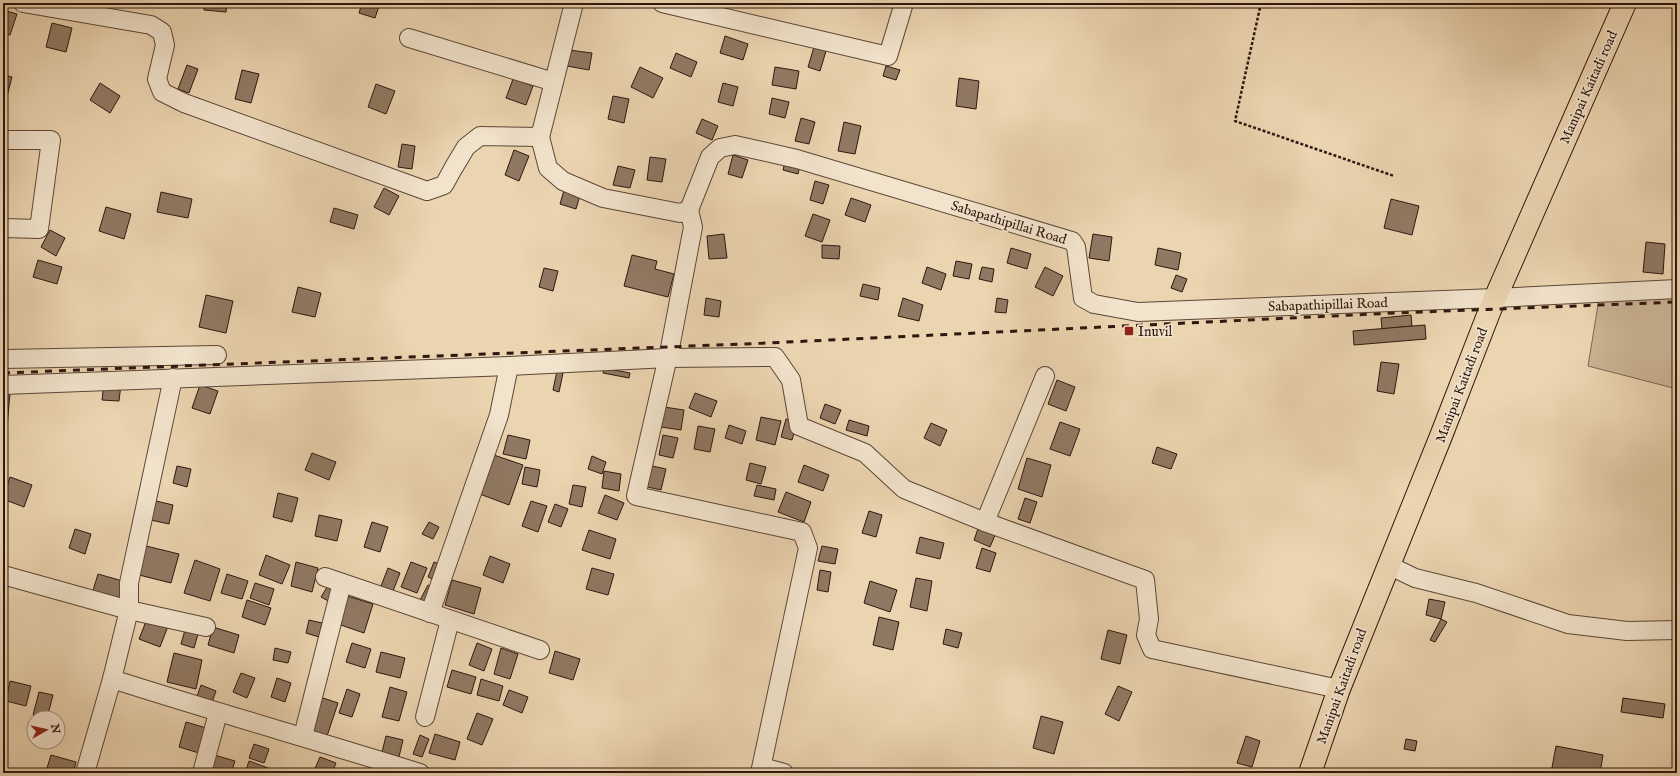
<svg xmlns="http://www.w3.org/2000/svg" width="1680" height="776" viewBox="0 0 1680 776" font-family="'IM FELL English',serif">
<rect width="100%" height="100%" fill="#ebd4b0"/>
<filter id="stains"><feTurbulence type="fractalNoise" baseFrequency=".005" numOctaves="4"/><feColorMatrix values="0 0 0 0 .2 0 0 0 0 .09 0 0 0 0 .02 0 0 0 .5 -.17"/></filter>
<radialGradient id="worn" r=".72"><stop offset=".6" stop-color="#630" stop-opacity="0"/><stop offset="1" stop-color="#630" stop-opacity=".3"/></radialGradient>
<!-- green -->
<path fill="#cbb495" stroke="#7c6652" d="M1677,297v92l-89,-23 11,-67z"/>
<!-- building -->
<g fill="#907963" stroke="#2d170f">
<path d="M204,3h23l-1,9 -22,-2z"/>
<path d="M362,3h18l-5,15 -16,-5z"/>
<path d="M504,3h15l-2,5z"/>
<path d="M1670,3h7v5l-8,-1z"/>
<path d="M3,10l14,4 -7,21 -7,-2z"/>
<path d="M52,23l20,5 -6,24 -20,-5z"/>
<path d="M725,36l23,8 -5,16 -23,-7z"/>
<path d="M814,47l12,4 -6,20 -12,-4z"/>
<path d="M569,50l23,3 -3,17 -22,-4z"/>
<path d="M676,53l21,9 -6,15 -21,-9z"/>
<path d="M187,65l11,4 -9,24 -11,-4z"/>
<path d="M886,66l14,4 -4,10 -13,-4z"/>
<path d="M640,67l23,11 -10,20 -22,-11z"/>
<path d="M775,67l24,4 -3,18 -24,-4z"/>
<path d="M242,70l17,4 -8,29 -16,-4z"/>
<path d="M3,75l9,2 -6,23 -3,-1z"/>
<path d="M959,78l20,3 -3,28 -20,-3z"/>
<path d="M513,79l20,7 -7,19 -20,-7z"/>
<path d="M100,83l20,13 -10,17 -20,-13z"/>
<path d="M723,83l15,4 -5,19 -15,-4z"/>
<path d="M376,84l19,7 -9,23 -18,-7z"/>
<path d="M613,96l16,3 -5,24 -16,-4z"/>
<path d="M772,98l17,4 -4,16 -16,-4z"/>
<path d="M801,118l14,4 -6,22 -14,-3z"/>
<path d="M702,119l16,7 -6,14 -16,-7z"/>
<path d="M844,122l17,4 -6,28 -17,-3z"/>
<path d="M402,144l13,2 -3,23 -14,-2z"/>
<path d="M514,150l15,6 -10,25 -14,-6z"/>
<path d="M733,155l15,5 -6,18 -14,-4z"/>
<path d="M650,157l16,2 -4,23 -15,-2z"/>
<path d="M786,158l15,4 -3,12 -15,-4z"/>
<path d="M618,166l17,4 -5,18 -17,-3z"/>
<path d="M815,181l14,4 -6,19 -13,-4z"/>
<path d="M565,187l16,5 -5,17 -16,-5z"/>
<path d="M384,188l15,8 -10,19 -15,-8z"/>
<path d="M161,192l31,7 -4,19 -31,-6z"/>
<path d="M851,198l20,7 -6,17 -20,-7z"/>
<path d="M1391,199l28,7 -7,29 -28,-7z"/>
<path d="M106,207l25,7 -7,25 -25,-8z"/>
<path d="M334,208l24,7 -4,14 -24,-7z"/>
<path d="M813,214l17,6 -8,22 -17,-6z"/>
<path d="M50,230l15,8 -9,18 -15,-9z"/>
<path d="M724,234l3,24 -18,1 -2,-23z"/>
<path d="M1093,234l19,3 -3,24 -20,-3z"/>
<path d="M1646,242l19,2 -2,30 -20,-2z"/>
<path d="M822,245l18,1 -1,13 -17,-1z"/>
<path d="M1011,248l20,6 -4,15 -20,-6z"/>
<path d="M1158,248l23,5 -3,17 -23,-5z"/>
<path d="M632,255l25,6 -2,8 19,5 -6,23 -44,-11z"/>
<path d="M38,260l24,7 -5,17 -24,-7z"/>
<path d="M956,261l16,3 -3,15 -16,-3z"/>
<path d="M927,267l19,7 -5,16 -19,-7z"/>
<path d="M982,267l12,2 -2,13 -13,-3z"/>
<path d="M1045,267l18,9 -10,20 -18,-9z"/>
<path d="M544,268l14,3 -5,20 -14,-4z"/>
<path d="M1176,275l11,4 -5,13 -11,-4z"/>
<path d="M863,284l17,4 -2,12 -18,-4z"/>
<path d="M298,287l23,6 -6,24 -23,-5z"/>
<path d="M206,295l27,6 -7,32 -27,-6z"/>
<path d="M706,298l15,3 -2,16 -15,-2z"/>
<path d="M903,298l20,7 -4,16 -21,-5z"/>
<path d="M997,298l11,2 -2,13 -11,-1z"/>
<path d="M1411,315l1,11 -30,3 -1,-11z"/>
<path d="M1425,325l1,14 -72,6 -1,-14z"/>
<path d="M1381,362l18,2 -5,30 -17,-3z"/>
<path d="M604,368l26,5 -1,5 -26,-5z"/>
<path d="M557,371l6,2 -4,19 -6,-2z"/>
<path d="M1057,380l18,7 -9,24 -18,-7z"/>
<path d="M104,383l17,1 -2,17 -17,-1z"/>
<path d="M200,385l18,6 -8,23 -18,-6z"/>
<path d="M3,393h7l-3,34h-4z"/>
<path d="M695,393l22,8 -6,16 -22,-9z"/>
<path d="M825,404l16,6 -6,14 -15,-6z"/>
<path d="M664,407l20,3 -3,20 -20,-3z"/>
<path d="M761,417l20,4 -6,24 -19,-5z"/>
<path d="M786,419l11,3 -5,18 -11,-3z"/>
<path d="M849,420l20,6 -2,10 -21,-6z"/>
<path d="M1060,422l20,7 -10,27 -20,-7z"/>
<path d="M931,423l16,7 -7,16 -16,-8z"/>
<path d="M729,425l17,6 -4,13 -17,-6z"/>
<path d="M698,426l17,3 -5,23 -16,-3z"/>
<path d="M508,435l22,5 -4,19 -23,-5z"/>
<path d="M663,435l15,3 -5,20 -14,-3z"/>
<path d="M1157,447l20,7 -6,15 -19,-6z"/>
<path d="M312,453l24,9 -7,18 -24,-10z"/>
<path d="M491,454l32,11 -14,40 -32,-12z"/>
<path d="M592,456l14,6 -4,12 -14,-5z"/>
<path d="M1027,458l24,7 -9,32 -24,-8z"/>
<path d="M750,463l16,4 -5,17 -15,-4z"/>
<path d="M648,465l18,4 -5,21 -18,-4z"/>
<path d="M804,465l25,10 -6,16 -25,-9z"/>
<path d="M177,466l14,3 -4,18 -14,-4z"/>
<path d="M525,467l15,3 -3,17 -15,-3z"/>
<path d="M604,471l17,3 -2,17 -17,-3z"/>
<path d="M10,477l22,8 -8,22 -21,-8z"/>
<path d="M573,485l13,2 -4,20 -13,-3z"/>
<path d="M757,485l19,4 -2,11 -20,-4z"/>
<path d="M786,492l25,10 -7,20 -26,-10z"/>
<path d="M278,493l20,5 -6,24 -19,-5z"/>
<path d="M605,495l19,8 -7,17 -19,-7z"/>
<path d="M1025,498l12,4 -7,21 -12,-4z"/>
<path d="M156,501l17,4 -4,19 -18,-4z"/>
<path d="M531,501l16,5 -9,26 -16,-6z"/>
<path d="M555,504l13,5 -7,18 -13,-5z"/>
<path d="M869,511l13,4 -6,22 -14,-4z"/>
<path d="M319,515l23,5 -5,21 -22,-5z"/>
<path d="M372,522l16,5 -8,25 -16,-5z"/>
<path d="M429,522l10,5 -6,12 -11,-5z"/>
<path d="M979,526l17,7 -6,14 -16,-7z"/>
<path d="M75,529l16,5 -6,20 -16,-6z"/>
<path d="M589,530l27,9 -6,20 -28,-9z"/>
<path d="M920,537l24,6 -4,16 -24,-6z"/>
<path d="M146,546l33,8 -8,29 -32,-8z"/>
<path d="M822,546l16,3 -3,15 -17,-3z"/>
<path d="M982,548l14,5 -6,19 -14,-4z"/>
<path d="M266,555l24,10 -8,19 -23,-9z"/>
<path d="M490,556l20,8 -7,19 -20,-8z"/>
<path d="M195,560l25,9 -10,32 -26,-8z"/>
<path d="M296,562l22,6 -6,24 -21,-6z"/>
<path d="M411,562l16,6 -10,25 -16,-6z"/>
<path d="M434,562l10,4 -6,15 -10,-4z"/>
<path d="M388,568l12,5 -7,18 -12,-5z"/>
<path d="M592,568l22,6 -6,21 -22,-6z"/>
<path d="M820,570l11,2 -3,20 -11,-2z"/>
<path d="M98,574l28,8 -5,19 -29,-7z"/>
<path d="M227,574l21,7 -6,18 -21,-6z"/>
<path d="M916,578l16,3 -5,30 -17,-4z"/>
<path d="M452,580l29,8 -7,26 -29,-9z"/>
<path d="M870,581l27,9 -7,22 -26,-9z"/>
<path d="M255,583l19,6 -5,16 -19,-7z"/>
<path d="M329,584l8,5 -7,13 -9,-5z"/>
<path d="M428,585l7,4 -9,16 -7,-3z"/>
<path d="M344,595l29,9 -9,29 -29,-10z"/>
<path d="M1429,599l16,3 -4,17 -15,-4z"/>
<path d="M247,600l24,8 -6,17 -23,-8z"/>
<path d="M879,617l20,5 -6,28 -20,-5z"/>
<path d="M147,619l21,7 -8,21 -21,-8z"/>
<path d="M1441,619l6,3 -12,20 -5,-2z"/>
<path d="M309,620l13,3 -3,14 -13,-4z"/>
<path d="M213,627l26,8 -5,18 -26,-8z"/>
<path d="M946,629l16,4 -4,15 -15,-4z"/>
<path d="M185,630l13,4 -4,14 -13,-4z"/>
<path d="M1108,630l19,5 -7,29 -19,-5z"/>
<path d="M352,643l19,6 -6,19 -19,-6z"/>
<path d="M477,643l15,6 -8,22 -15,-6z"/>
<path d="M275,648l16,4 -3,11 -15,-3z"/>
<path d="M501,648l17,6 -8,25 -16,-5z"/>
<path d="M555,651l25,8 -7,21 -24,-7z"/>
<path d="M381,652l24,6 -5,20 -24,-6z"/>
<path d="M174,653l28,7 -6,29 -29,-7z"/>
<path d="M452,670l24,7 -5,17 -24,-7z"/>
<path d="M241,673l14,5 -8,20 -14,-6z"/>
<path d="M277,678l14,5 -6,19 -14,-5z"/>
<path d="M481,679l22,7 -4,15 -22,-6z"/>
<path d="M10,681l21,5 -5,20 -20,-5z"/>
<path d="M201,685l15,6 -5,14 -15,-6z"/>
<path d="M1118,686l14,6 -13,29 -14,-7z"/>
<path d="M390,687l17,5 -8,29 -17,-4z"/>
<path d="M347,689l13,5 -8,23 -13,-4z"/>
<path d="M509,690l19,7 -6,16 -19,-8z"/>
<path d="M39,692l14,3 -6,23 -14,-3z"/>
<path d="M320,697l18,6 -11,33 -18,-5z"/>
<path d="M1623,698l42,6 -2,14 -42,-6z"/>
<path d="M477,713l16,6 -11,26 -15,-6z"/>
<path d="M1041,716l22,6 -9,32 -21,-6z"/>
<path d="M186,722l20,6 -7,25 -20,-6z"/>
<path d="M435,734l25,8 -5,18 -26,-7z"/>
<path d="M420,735l9,4 -7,18 -9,-3z"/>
<path d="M386,736l17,4 -5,21 -17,-5z"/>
<path d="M1246,736l14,5 -8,26 -15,-4z"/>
<path d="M1406,739l11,2 -2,10 -11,-2z"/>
<path d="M254,744l15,5 -5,14 -15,-5z"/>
<path d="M1556,746l47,9 -3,18h-49z"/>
<path d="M211,754l24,7 -4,12h-7l-17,-5z"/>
<path d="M51,755l25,7 -3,11h-9l-17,-5z"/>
<path d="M320,757l16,6 -4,10h-19z"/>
<path d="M249,761l30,11v1h-34z"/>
<path d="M285,769l11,4h-12z"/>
</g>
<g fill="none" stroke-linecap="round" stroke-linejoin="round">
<!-- minor casing -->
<g stroke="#5c4637" stroke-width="20">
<g id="minor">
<path d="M23,3l128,22 11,7 3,13 -8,34 5,13 22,11 243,88 17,-6 10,-18 12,-20 14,-11 60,1 34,-134"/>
<path d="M662,3l226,53 16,-53"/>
<path d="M409,38l145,44"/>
<path d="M540,137l8,31 15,13 40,17 77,15 9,-3 21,-53 10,-9 15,-3 62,14 275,82 4,6 7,51 11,6 44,8 357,-14 182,-9"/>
<path d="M3,140h48l-12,89 -36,-1"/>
<path d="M689,210l4,17 -23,121 -34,148 166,36 6,16 -48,225"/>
<path d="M3,359l214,-4"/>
<path d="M3,385l506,-19 159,-8 107,-1 16,23 8,46 66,27 39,36 81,33 160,58 4,39 -3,16 6,14 187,40"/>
<path d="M985,522l60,-146"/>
<path d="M1388,565l27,13 61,15 92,31 59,7 50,-1"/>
<path d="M3,575l126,35 77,17"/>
<path d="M325,577l215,73"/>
<path d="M430,613l69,-198 10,-49"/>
<path d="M112,679c103,33 206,62 308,94"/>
<path d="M425,717l25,-97"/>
<path d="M303,736l39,-153"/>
<path d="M762,767l22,6"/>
<path d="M85,773l27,-94 17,-69v-27l44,-205"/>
<path d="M202,773l16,-60"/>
</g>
</g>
<!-- major casing -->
<g stroke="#2d170f" stroke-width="24">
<path id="major" d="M1310,773l29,-84 102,-253 49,-126 135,-307"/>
</g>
<!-- path -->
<path stroke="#2d170f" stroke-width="2.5" stroke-dasharray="3 2" stroke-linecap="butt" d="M1261,3l-26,118 159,55"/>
<!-- minor -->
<use href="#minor" stroke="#f2e3cc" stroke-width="18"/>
<!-- major -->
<use href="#major" stroke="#ebd4b0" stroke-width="22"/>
<!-- rail -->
<path stroke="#2d170f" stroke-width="3" stroke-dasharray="7 7" stroke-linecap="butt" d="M3,373l765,-30 627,-30 282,-11"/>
</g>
<!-- markers -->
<rect fill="#8f2418" stroke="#f2e3cc" stroke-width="1.5" x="1124" y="326" width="10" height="10" rx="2"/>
<g text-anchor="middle" stroke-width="3.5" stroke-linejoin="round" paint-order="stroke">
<!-- street labels -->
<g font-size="14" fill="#2d170f" stroke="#f2e3cc">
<text transform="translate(1588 87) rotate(-66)" y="5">Manipai Kaitadi road</text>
<text transform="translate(1009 222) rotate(17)" y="5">Sabapathipillai Road</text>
<text transform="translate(1328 304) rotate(-2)" y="5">Sabapathipillai Road</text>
<text transform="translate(1461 385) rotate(-69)" y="5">Manipai Kaitadi road</text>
<text transform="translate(1341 686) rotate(-70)" y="5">Manipai Kaitadi road</text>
</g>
<!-- poi labels -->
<g font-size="14" fill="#2d170f" stroke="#f2e3cc" text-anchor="start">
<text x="1138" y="336">Inuvil</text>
</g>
</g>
<!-- margin -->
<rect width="1680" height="776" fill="none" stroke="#ebd4b0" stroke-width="16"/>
<rect x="4" y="4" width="1672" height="768" fill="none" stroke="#2d170f" stroke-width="2"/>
<rect x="8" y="8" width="1664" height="760" fill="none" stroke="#2d170f"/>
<!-- north arrow -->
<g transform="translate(46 730) rotate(82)"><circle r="19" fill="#f2e3cc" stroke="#a39180"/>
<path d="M0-3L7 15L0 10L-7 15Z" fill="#8f2418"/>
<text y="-6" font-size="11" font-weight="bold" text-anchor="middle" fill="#2d170f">N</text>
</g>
<rect width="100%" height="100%" filter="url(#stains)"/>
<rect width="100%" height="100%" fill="url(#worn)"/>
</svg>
